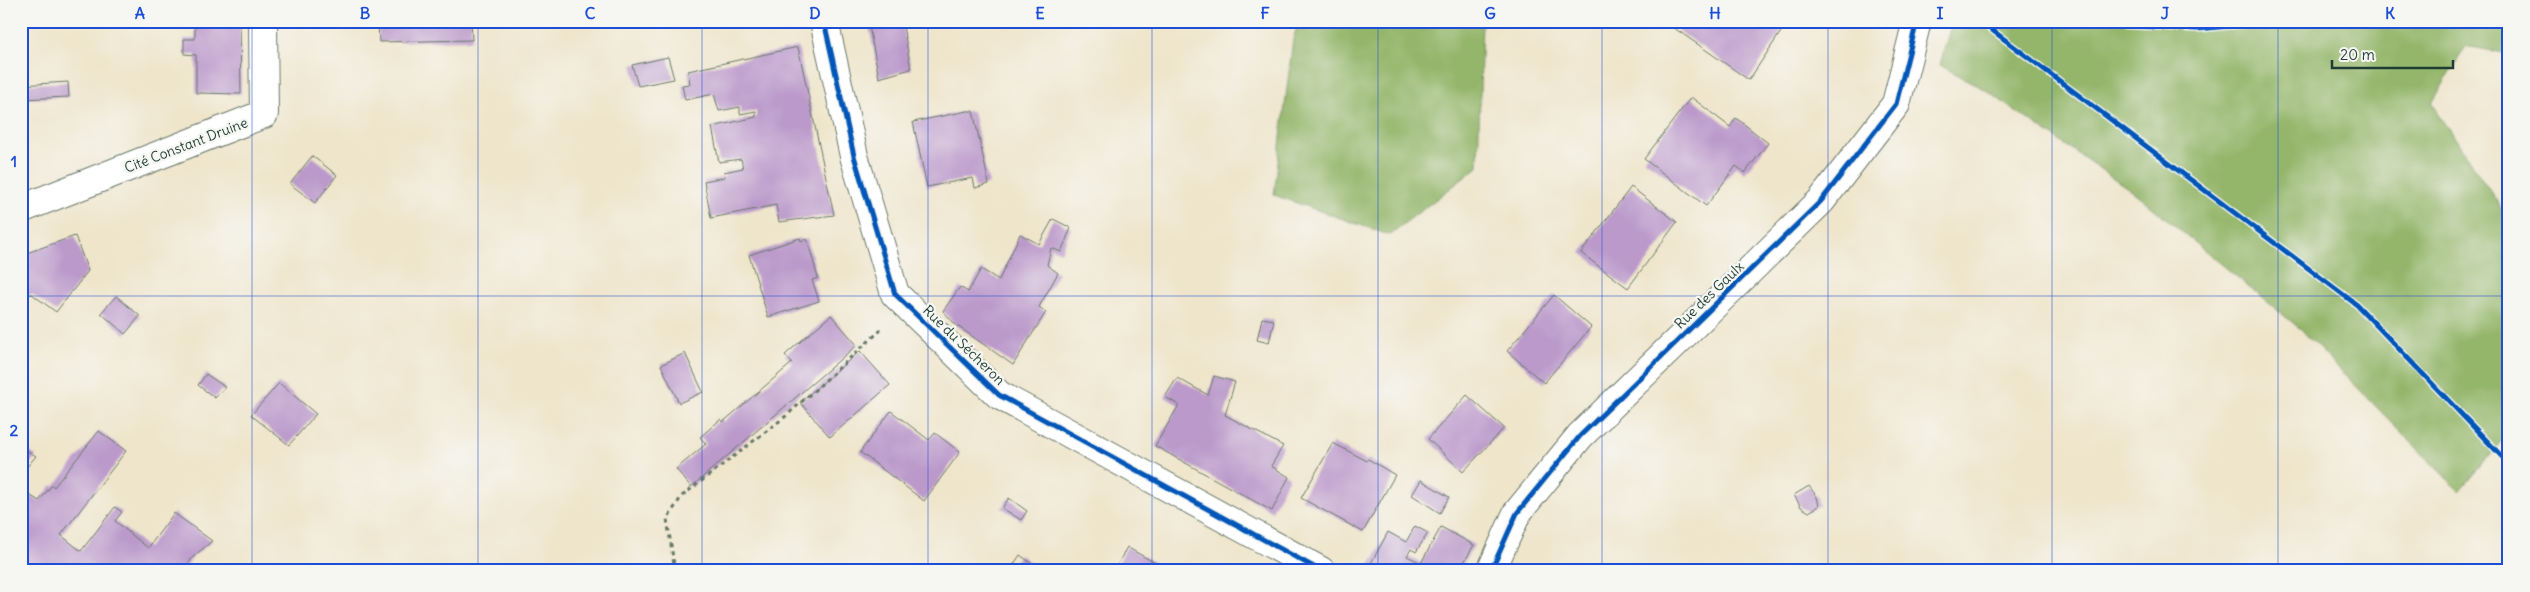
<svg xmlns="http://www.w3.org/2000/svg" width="2530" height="592" viewBox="0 0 2530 592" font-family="Delius,sans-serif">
<rect width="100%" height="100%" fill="#f6f6f2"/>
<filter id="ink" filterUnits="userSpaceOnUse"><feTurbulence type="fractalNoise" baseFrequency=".02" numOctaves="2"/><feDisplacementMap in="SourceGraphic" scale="10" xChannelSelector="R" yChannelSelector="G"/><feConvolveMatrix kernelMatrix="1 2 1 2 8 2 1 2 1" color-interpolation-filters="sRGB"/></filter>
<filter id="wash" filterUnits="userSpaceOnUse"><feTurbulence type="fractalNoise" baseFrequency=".0096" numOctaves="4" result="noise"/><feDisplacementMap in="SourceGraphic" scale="20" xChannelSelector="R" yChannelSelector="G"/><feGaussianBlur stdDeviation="1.12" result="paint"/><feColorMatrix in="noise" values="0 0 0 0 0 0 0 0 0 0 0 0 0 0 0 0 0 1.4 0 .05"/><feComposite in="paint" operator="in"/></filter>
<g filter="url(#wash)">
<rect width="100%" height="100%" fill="#efe5cb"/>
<!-- forest -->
<g fill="#94b66a" stroke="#5a7a4f">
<path d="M1299,21h183l-4,146 -89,68 -115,-40 19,-156z"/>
<path d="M1952,21h557v33l-43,-8 -34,57 77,117v212l-50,59 -161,-164 -163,-134 -151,-104 -44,-24z"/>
</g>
<g id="blocks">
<!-- building -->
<g fill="#bb9acb">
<path d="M195,21h45l1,73 -45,-1v-38l-12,-1v-15h11z"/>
<path d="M378,21h93l1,19 -93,2z"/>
<path d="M868,21h34l9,48 -32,9z"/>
<path d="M1668,21h120l-39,59 -82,-57z"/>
<path d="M798,47l36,168 -55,7 -3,-17 -65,13 -7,-37 21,-4 -1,-5 19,-4 -2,-9 -22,3 -7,-35 44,-10v-6l-16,3v-7l-21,4 -5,-17 -29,6 -3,-15 8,-1 -2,-13z"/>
<path d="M668,57l6,22 -36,7 -6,-21z"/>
<path d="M68,82l1,15 -48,2v-14z"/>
<path d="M1691,97l39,30 6,-9 32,25 -23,30 -9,-7 -30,40 -62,-47z"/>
<path d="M967,111h6l16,73 -14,4 -2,-10 -46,9 -14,-65z"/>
<path d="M312,156l25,19 -22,28 -25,-19z"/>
<path d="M1631,187l46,35 -49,66 -47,-35z"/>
<path d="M1053,219l18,9 -10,24 -10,-4 -4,17 11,8 -19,34 7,5 -33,53 -57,-40 -13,-14 17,-24 8,5 13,-23 18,11 21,-46 19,10z"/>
<path d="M75,236l13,35 -32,41 -24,-18 -11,3v-42z"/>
<path d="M800,238l1,3 6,-2 11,39 -6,2 7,21 -51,16 -19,-62z"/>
<path d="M1554,295l37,32 -47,56 -37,-32z"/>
<path d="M116,296l24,20 -15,18 -24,-21z"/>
<path d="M831,315l26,30 -166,142 -15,-18 30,-25 -6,-7 21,-18 2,3 69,-59 -7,-8z"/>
<path d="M1262,318l12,2 -5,23 -12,-3z"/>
<path d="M860,351l30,34 -60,52 -30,-35z"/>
<path d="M685,353l18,39 -24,11 -18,-38z"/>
<path d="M206,374l19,13 -10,11 -17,-13z"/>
<path d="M1214,376l21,6 -10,33 58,31 -12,20 18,11 -17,34 -117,-65 24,-41 -14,-8 12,-19 31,17z"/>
<path d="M279,383l37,31 -27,31 -38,-30z"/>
<path d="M1467,395l37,33 -41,44 -35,-33z"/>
<path d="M891,411l38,29 6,-7 25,19 -36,49 -64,-49z"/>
<path d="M99,431l27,20 -65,84 20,16 34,-44 7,5 -7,9 33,27 26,-35 38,28 -19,16 -10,14h-162v-67l7,-10 11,7 13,-16 2,2z"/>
<path d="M1333,443l34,18 1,-2 27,16 -32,57 -62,-34z"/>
<path d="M26,450l10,6 -15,18v-18z"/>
<path d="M1421,480l28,17 -9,16 -28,-18z"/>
<path d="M1809,486l8,11 2,9 -10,6 -8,-5 -7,-12z"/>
<path d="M1009,498l18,13 -6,9 -19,-12z"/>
<path d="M1415,526l13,7 -12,19 -5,-3 -4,7 14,7 20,-36 33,18 -11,19 9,4 -1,3h-96l-6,-4 19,-35 18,10z"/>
<path d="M1127,547l5,3 38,21h-56z"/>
<path d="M1020,555l22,16 -32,-1z"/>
</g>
</g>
</g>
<g filter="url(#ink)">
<use href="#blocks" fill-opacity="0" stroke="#687869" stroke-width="1"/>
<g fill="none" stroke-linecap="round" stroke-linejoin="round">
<!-- minor casing -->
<g stroke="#687869" stroke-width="30">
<g id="minor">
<path d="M824,21l30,135 41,138 104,101 322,176"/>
<path d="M21,209l243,-95 -1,-93"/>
<path d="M1491,571l26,-58 63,-77 241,-235 75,-97 21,-83"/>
</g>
</g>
<!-- path -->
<path stroke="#687869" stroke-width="3" stroke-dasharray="4 4" stroke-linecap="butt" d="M675,571l-8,-52 15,-23 104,-80 95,-86"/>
<!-- minor -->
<use href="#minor" stroke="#fff" stroke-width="28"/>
<!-- cycleway casing -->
<g stroke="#f6f6f2" stroke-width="8">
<g id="cycleway">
<path d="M824,21l30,135 41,138 104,101 322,176"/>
<path d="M1980,21l377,284 152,159"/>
<path d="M2037,21l161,8 81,-8"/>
<path d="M1491,571l26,-58 63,-77 241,-235 75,-97 21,-83"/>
</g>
</g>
<!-- cycleway -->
<use href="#cycleway" stroke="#0057b8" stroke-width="5"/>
</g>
</g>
<!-- grid -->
<path fill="none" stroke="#1d4ed8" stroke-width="1" stroke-opacity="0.55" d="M252,21v550M478,21v550M702,21v550M928,21v550M1152,21v550M1378,21v550M1602,21v550M1828,21v550M2052,21v550M2278,21v550M21,296h2488"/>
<g text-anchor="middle" stroke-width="4.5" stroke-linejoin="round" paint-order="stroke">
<!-- street labels -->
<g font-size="14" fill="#1f3d34" stroke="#f6f6f2">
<text transform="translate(186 145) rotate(-21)" y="5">Cité Constant Druine</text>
<text transform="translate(1709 295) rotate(-44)" y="5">Rue des Gaulx</text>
<text transform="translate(964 345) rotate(44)" y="5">Rue du Sécheron</text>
</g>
</g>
<!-- margin -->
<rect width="2530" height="592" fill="none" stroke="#f6f6f2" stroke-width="55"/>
<!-- scale -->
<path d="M2332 60v8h121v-8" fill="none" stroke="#1f3d34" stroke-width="2.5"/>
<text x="2340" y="60" font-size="15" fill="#1f3d34" stroke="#f6f6f2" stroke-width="4" paint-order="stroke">20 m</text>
<rect x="28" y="28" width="2474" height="536" fill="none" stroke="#1d4ed8" stroke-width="2"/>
<g font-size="16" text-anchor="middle" font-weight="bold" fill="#1d4ed8">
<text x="140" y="19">A</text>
<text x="365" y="19">B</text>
<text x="590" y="19">C</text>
<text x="815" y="19">D</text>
<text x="1040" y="19">E</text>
<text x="1265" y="19">F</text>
<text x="1490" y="19">G</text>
<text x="1715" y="19">H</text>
<text x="1940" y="19">I</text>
<text x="2165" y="19">J</text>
<text x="2390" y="19">K</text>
<text x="14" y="167">1</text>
<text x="14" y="436">2</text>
</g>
</svg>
